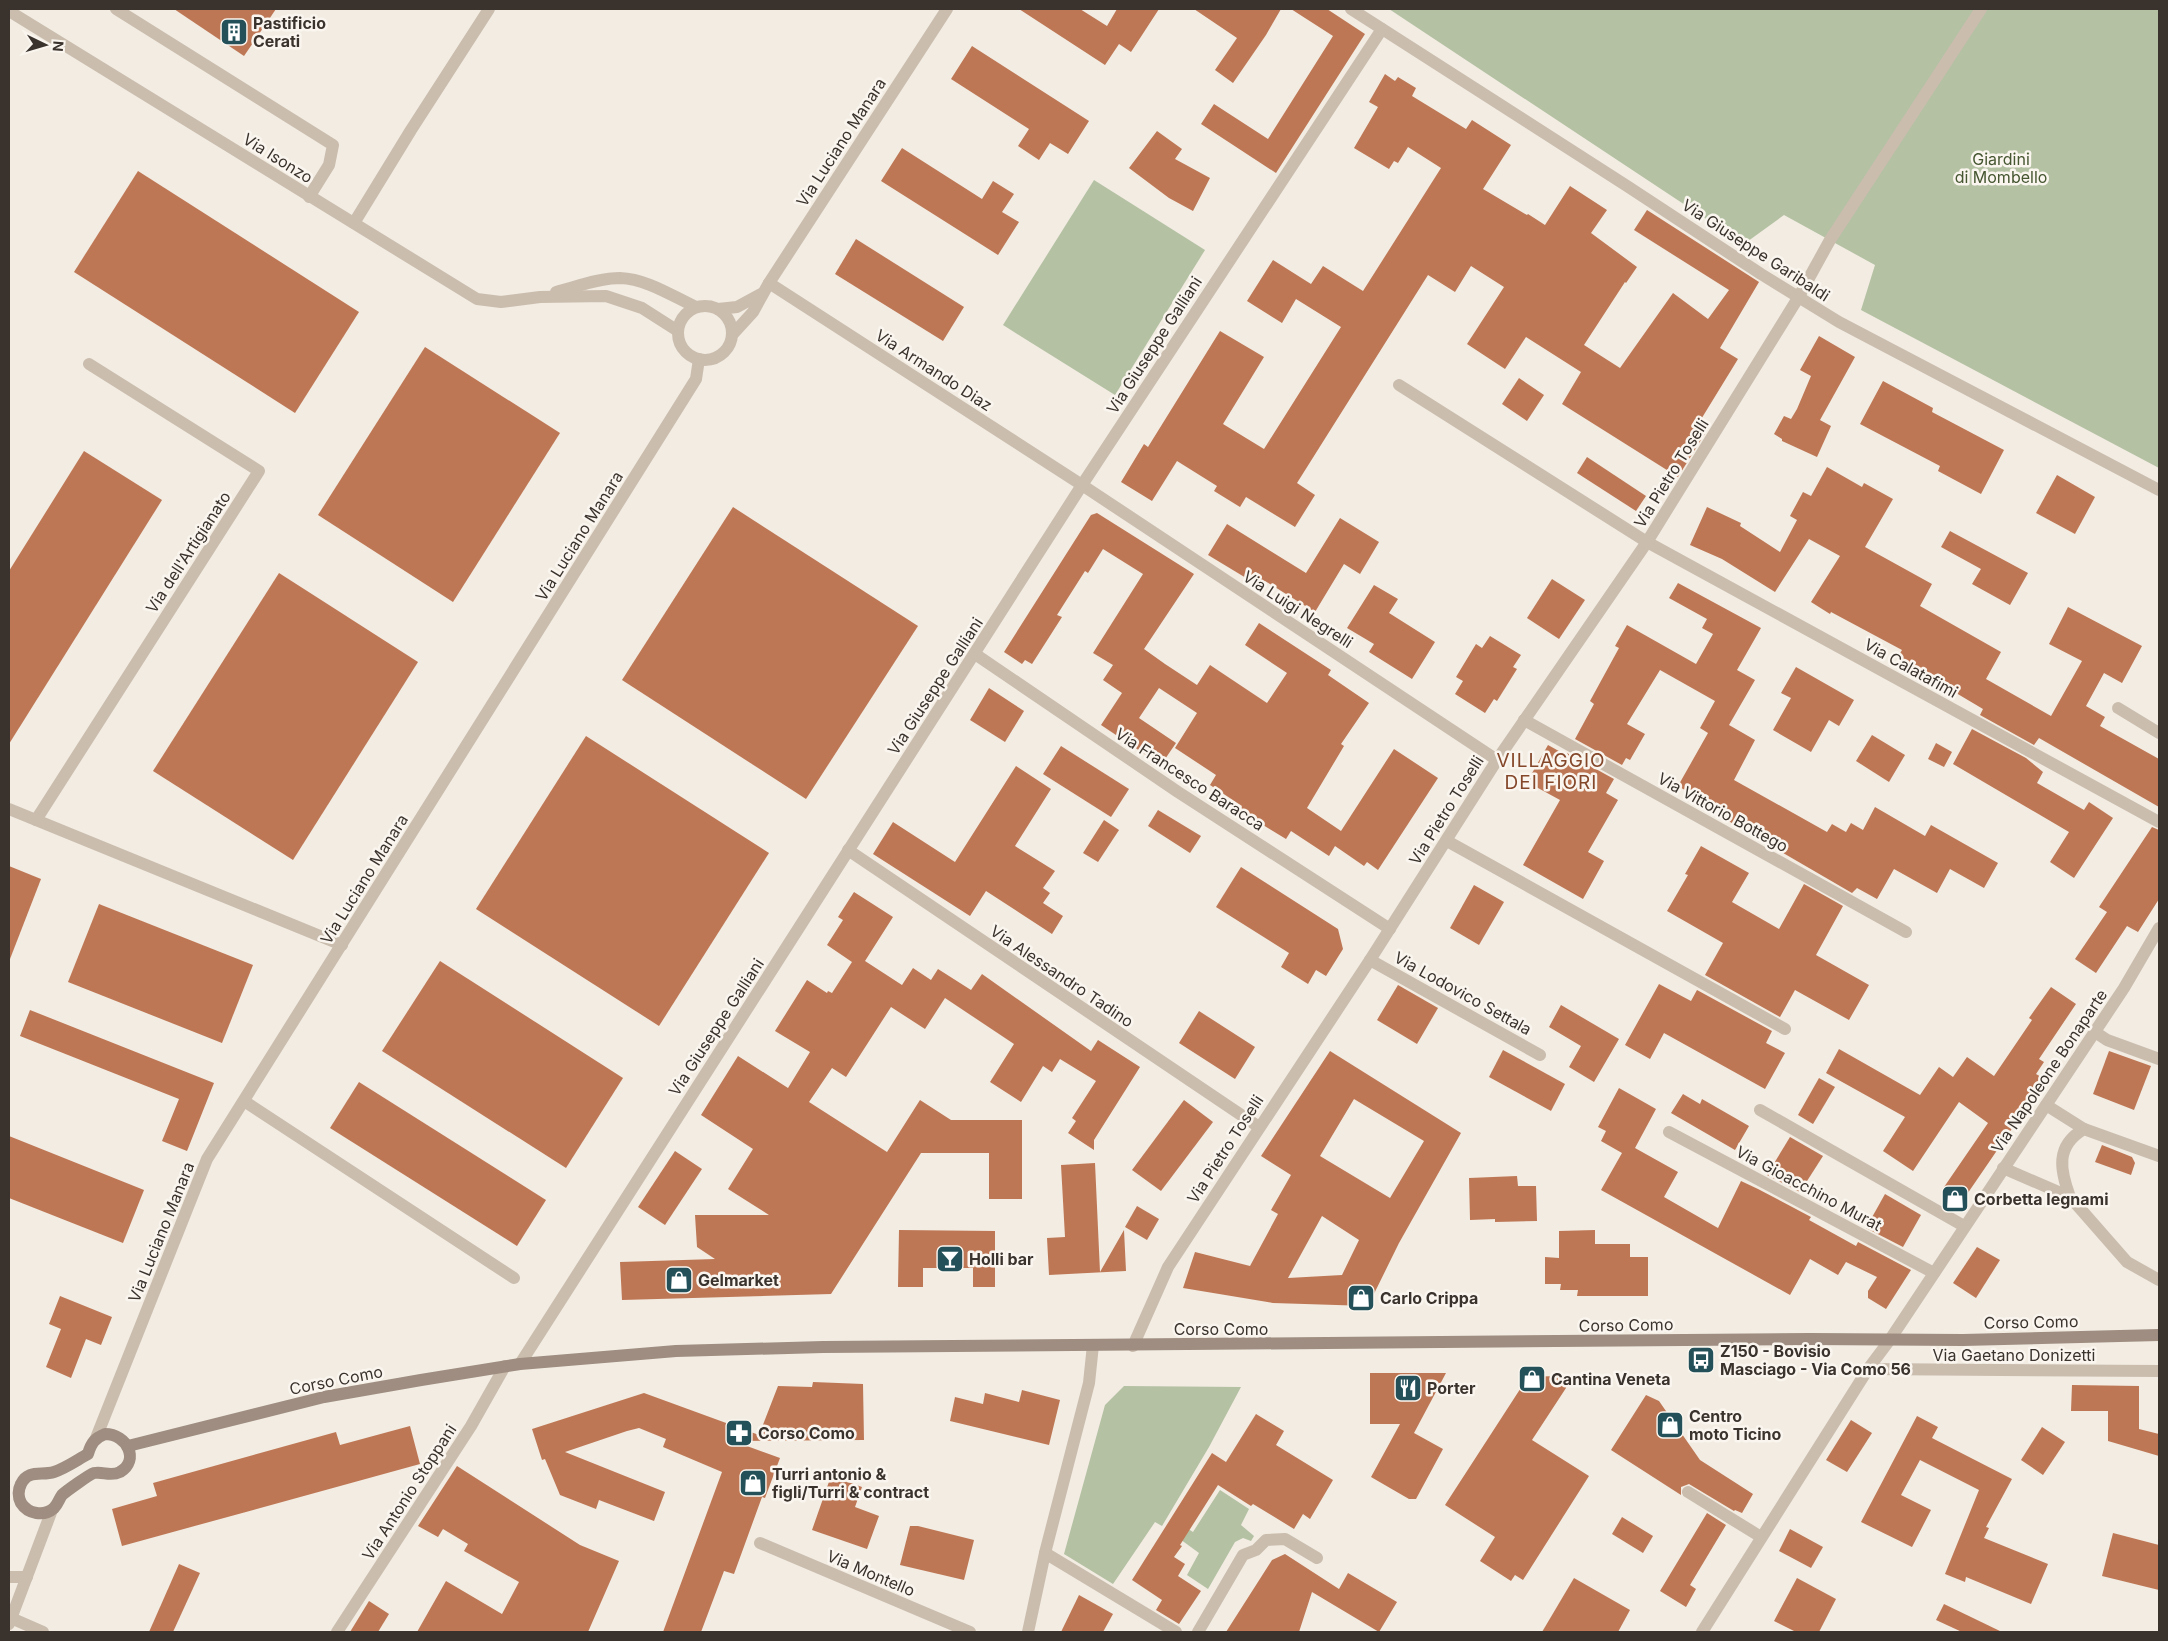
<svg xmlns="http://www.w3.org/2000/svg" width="2168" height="1641" viewBox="0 0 2168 1641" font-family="Inter,sans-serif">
<rect width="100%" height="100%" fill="#f2ece2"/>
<!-- green -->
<g fill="#b4c1a3">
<path d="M1389,9h770v459l-298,-158 14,-45 -91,-50 -40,29z"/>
<path d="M1094,180l111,70 -90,145 -112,-70z"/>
<path d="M1124,1386l117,1 -32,60 -47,79 -7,-4 -42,62 -49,-30 41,-149z"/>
<path d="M1220,1490l29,19 -8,16 13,11 -3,5 -8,-3 -8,4 -27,47 -21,-14 12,-22 -30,-22 5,-11 19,12z"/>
</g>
<!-- building -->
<g fill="#be7755" fill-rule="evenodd">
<path d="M174,9h102l-32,47z"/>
<path d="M1019,9h61l27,17 10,-17h42l-28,43 -12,-8 -14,21z"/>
<path d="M1194,9h87l-15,26 -33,48 -18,-13 22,-32z"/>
<path d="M1291,9h36l38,25 -89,139 -75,-49 13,-20 54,35 65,-103z"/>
<path d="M972,46l117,75 -21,33 -18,-11 -11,17 -21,-14 11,-17 -78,-50z"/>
<path d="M1385,74l10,7 3,-4 18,11 -4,8 54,33 6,-9 39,25 -28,44 44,26 1,-1 17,11 25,-39 37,24 -16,23 46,34 -11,16 -1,-1 -41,63 36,23 53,-75 35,26 21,-29 -95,-60 13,-20 112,72 -39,66 18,11 -38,62 9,6 -31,50 -116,-73 19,-32 -55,-35 -21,32 -38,-25 37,-57 -33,-21 -16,26 -27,-17 -131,208 18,12 -20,32 -49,-30 -6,10 -26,-16 3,-5 -40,-25 -25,40 -31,-19 23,-38 4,3 72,-116 44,26 -41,67 41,25 77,-122 -45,-28 -14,24 -35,-22 26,-41 38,24 12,-18 40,25 78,-123 -33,-21 -10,16 -4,-2 -5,8 -35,-21 24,-41 -9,-5z"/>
<path d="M1157,131l25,18 -7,10 35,19 -17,33 -24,-13 -40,-30z"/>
<path d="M902,148l80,51 11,-18 21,13 -12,18 17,10 -21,33 -117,-74z"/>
<path d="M138,171l221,141 -64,101 -221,-141z"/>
<path d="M856,239l108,68 -21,34 -108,-67z"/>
<path d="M1819,336l36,21 -35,63 11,6 -14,31 -35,-16v-2l-8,-5 10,-18 7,3 6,-10 14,-33 -11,-6z"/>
<path d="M425,347l135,86 -107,169 -135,-87z"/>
<path d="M1519,378l25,17 -17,26 -25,-17z"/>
<path d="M1883,381l50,27 -1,4 72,38 -23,44 -43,-23 2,-5 -80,-42z"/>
<path d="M84,451l78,49 -153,244v-173z"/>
<path d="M1587,457l59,39 -10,15 -59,-38z"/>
<path d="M1827,467l35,20 2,-4 29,16 -28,48 67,37 -12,22 81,46 -15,27 65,37 31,-55 -33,-17 19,-37 74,39 -20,37 -18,-10 -18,33 19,11 -5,9 59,33v48l-120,-69 -5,7 -54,-30 3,-6 -86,-51 5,-8 -71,-38 -1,2 -19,-12 29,-46 -31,-17 -34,53 -53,-33 -32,-14 17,-38 34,16 -1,3 40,26 17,-32 -7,-4 13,-24 8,4z"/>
<path d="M2057,475l38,22 -20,37 -39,-21z"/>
<path d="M733,507l185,119 -112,173 -184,-119z"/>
<path d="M1097,513l97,61 -50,75 21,15 32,21 13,-20 57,38 20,-30 -42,-28 14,-22 72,47 -3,5 41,28 -28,41 3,2 -37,62 34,23 53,-82 44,29 -60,92 -11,-8 -3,4 -29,-20 -6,10 -38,-25 -5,8 -46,-28 2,-5 -32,-21 6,-10 -41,-27 22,-35 -38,-25 -20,30 37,25 -15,22 -60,-40 21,-32 -19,-13 10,-15 -20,-12 50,-79 -40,-25 -15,24 -3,-2 -28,44 5,2 -30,47 -7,-4 -3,4 -18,-12 87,-137z"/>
<path d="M1340,518l39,24 -19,32 -16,-10 -29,48 -50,-31 -4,6 -53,-32 19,-31 79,49z"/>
<path d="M1950,531l78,42 -18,32 -38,-21 9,-15 -40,-22z"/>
<path d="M279,573l139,89 -125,198 -140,-89z"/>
<path d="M1552,579l33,21 -26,39 -32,-21z"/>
<path d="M1678,583l83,45 -24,42 18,10 -26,45 26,15 -21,40 93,52 5,-8 14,8 5,-9 12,7 12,-23 50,29 6,-11 67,38 -14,25 -34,-19 -13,24 -43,-24 -17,30 -20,-11 -5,5 -127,-74 2,-4 -49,-29 30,-53 -8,-5 15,-27 -55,-31 -33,54 18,10 -15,26 -4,-2 -4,7 -47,-26 19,-35 -4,-3 29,-53 -4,-2 12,-21 69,39 17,-30 -11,-6 5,-9 -38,-21z"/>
<path d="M1374,585l24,14 -9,14 46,29 -23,37 -43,-27 5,-8 -27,-16z"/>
<path d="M1490,636l31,19 -8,12 4,2 -20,32 -3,-2 -9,14 -30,-19 8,-13 -7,-4 20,-33 6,4z"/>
<path d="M1796,667l58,33 -15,26 -10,-6 -18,32 -38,-22 18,-32 -10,-5z"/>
<path d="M989,688l35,23 -19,31 -35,-22z"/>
<path d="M1972,729l54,29 17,14 -6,11 47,27 5,-8 24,16 -39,60 -24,-16 19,-30 -116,-68z"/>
<path d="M1872,735l33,20 -16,27 -33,-21z"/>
<path d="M586,736l183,117 -110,173 -183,-117z"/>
<path d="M1936,743l16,9 -8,15 -16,-8z"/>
<path d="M1548,745l18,10 1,-2 47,26 -8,14 12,7 -30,52 16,9 -21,38 -60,-34 37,-65 -33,-18z"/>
<path d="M1061,746l68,43 -18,28 -68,-43z"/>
<path d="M1016,766l35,23 -36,57 40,25 -12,17 7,5 -7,10 20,13 -11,18 -66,-43 -16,25 -97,-62 20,-32 62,40z"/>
<path d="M1158,810l43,26 -11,17 -42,-27z"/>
<path d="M1104,820l15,10 -21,32 -15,-9z"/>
<path d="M2152,827l7,3v69l-21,33 -11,-6 -31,47 -21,-14 32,-47 -8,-5z"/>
<path d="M1701,846l48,27 -17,29 47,27 25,-45 39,22 -27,49 53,30 -20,35 -54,-30 -15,27 -75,-42 18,-32 -56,-32 21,-36 -3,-1z"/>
<path d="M9,866l32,13 -31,80 -1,-1z"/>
<path d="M1241,867l97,62 5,20 -17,27 -10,-6 -8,14 -27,-17 8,-14 -73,-46z"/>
<path d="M1474,885l30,17 -25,43 -29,-17z"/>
<path d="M854,892l39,25 -28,44 37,24 11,-17 18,12 7,-11 33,21 11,-16 109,77 7,-11 42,27 -46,73v10l-26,-17 8,-12 -4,-3 24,-37 -36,-22 -8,13 -9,-6 -22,36 -31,-20 24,-38 -69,-46 -20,31 -34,-22 -45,70 -14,-9 -23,34 78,50 33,-52 31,20h71v79h-33v-46h-68l-90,141 -209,6 -2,-38 95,-3 -18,-12 -2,-32h74l-41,-26 25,-40 -52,-34 37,-59 50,32 22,-36 -35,-21 32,-51 20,13 1,-2 4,2 20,-31 -25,-17 16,-25 -5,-3z"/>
<path d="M99,904l154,61 -31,78 -154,-61z"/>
<path d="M440,961l183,117 -57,90 -184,-117z"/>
<path d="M1659,984l32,17 6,-11 75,41 -6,12 19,10 -20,36 -101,-56 -14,26 -25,-14z"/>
<path d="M1398,985l40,23 -21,36 -40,-24z"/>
<path d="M2051,987l25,17 -37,55 5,3 -8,12 7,4 -21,32 2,1 -63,92 -19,-13 46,-67 -29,-21 -46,69 -30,-20 22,-34 -79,-44 13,-24 81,46 19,-28 14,10 14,-20 27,19 38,-56 -3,-2z"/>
<path d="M1561,1005l58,34 -25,43 -25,-15 12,-21 -32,-19z"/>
<path d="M30,1010l184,73 -27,68 -25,-10 17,-42 -159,-63z"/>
<path d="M1199,1011l56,36 -20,32 -56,-36z"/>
<path d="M1503,1050l62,34 -14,27 -62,-34z"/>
<path d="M1330,1051l131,82 -62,110 -31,63 -95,-3 -90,-15 12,-36 55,14 28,-52 -7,-4 20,-35 -30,-19zM1354,1099l70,42 -34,57 -70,-42zM1322,1216l37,24 -17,35 -54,3z"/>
<path d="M2109,1051l42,15 -17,44 -41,-16z"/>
<path d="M1819,1078l16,9 -22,37 -15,-9z"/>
<path d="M359,1082l187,118 -29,46 -187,-118z"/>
<path d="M1619,1088l37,21 -21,39 43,24 -14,25 54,31 23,-47 17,8 53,28 -2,3 47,26 2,-4 53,28 -25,39 -18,-11v-7l9,-14 -31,-15 -8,13 -28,-16 -20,36 -189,-105 21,-37 -21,-12 5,-10 -8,-4z"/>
<path d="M1683,1094l17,10 2,-5 47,27 -14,24 -64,-37z"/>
<path d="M1184,1100l29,22 -52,69 -29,-21z"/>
<path d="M9,1136l135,54 -21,53 -114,-45z"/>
<path d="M1790,1137l33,19 -23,36 -33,-17z"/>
<path d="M2102,1145l30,12 3,6 -4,12 -36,-13z"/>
<path d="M675,1151l27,18 -37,56 -27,-18z"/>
<path d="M1095,1163l5,109 24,-42 2,41 -77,4 -2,-37 18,-1 -4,-72z"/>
<path d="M1517,1176l1,10h18l1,35 -42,1v-3l-25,1 -1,-42z"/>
<path d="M1885,1194l36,21 -18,32 -37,-19z"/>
<path d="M1137,1206l22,13 -12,21 -22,-13z"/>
<path d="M899,1230l96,1v56h-22v-19h-50v19h-25z"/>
<path d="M1595,1230v14h35v13h18v39h-71l1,-6h-18l1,-6h-16v-27l14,1v-27z"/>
<path d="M1977,1247l23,13 -24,38 -23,-15z"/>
<path d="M60,1296l52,21 -11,28 -15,-6 -15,39 -25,-11 15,-38 -12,-5z"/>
<path d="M1370,1373h76l-32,60 29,16 -27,50h-7l-38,-22 29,-53h-30z"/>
<path d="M1556,1376l12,2 -2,10 -34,52 57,36 -66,104 -8,-5 -4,6 -31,-20 15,-24 -50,-32 83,-128z"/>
<path d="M813,1382l50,2 1,56 -131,1 47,17 -15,40 -3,-1 -28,77 -10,-3 -23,61h-38l59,-160 -59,-25 3,-8 -27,-11 -12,3 -62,21 100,40 -11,29 -55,-21 -3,9 -36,-14 -15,-36 -3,1 -10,-31 112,-36 115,42 19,-49 34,1z"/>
<path d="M2072,1385l67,1v43l20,5v22l-51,-15v-30h-37z"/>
<path d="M1022,1390l38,10 -11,45 -99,-24 5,-24 28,7 2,-11 34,9z"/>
<path d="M1646,1395l13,6 41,59 53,34 -11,19 -7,-3 -1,1 -45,-27 -8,3v8l-70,-45z"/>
<path d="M1256,1414l28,17 -8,14 57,35 -23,39 -7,-5 -9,15 -41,-25 -2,2 -33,-21 -38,60 2,1 -8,11 11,7 -7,12 23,15 -22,33 -23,-14 6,-10 -30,-20 80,-127 14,9z"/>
<path d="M1917,1416l21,11 -6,11 80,41 -26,48 3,1 -5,10 64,26 -17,40 -65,-27 -1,5 -20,-8 34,-84 -59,-30 -19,35 30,15 -19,37 -51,-25z"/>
<path d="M1851,1420l21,13 -25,39 -21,-12z"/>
<path d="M410,1426l10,38 -298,82 -10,-37 45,-13 -4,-13 183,-51 4,13z"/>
<path d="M2042,1427l23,15 -22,33 -22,-15z"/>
<path d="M457,1466l123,79 39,16 -31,71h-171l29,-51 56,33 17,-32 -55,-31 4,-7 -25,-15 -5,8 -20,-11z"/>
<path d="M831,1476l31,11 -7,20 24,9 -12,33 -55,-19z"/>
<path d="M1707,1513l19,12 -36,60 6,4 -10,18 -26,-16z"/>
<path d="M1622,1517l31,19 -10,17 -31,-19z"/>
<path d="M910,1526h8l56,14 -10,40 -64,-15z"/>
<path d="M1790,1529l33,18 -12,21 -32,-17z"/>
<path d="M2113,1533l46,12v45l-57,-14z"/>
<path d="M1285,1554l54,35 9,-16 49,29 -18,30 -67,-40 -13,40h-73l46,-72z"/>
<path d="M179,1564l21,9 -27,59h-24z"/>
<path d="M1574,1578l56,32 -12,22h-76z"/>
<path d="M1797,1578l39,21 -17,33h-23l-22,-11z"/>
<path d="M1079,1595l34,19 -10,18h-42z"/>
<path d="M369,1601l20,13 -11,18h-28z"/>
<path d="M1944,1604l58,28h-40l-26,-12z"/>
</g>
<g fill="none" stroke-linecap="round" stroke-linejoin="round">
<!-- service -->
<g stroke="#cabdae" stroke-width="12">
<path d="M116,9l217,136 -4,20 -20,32"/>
<path d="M354,223l57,-93 78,-121"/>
<path d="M1798,298l32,-58 151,-231"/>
<path d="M1399,385l248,157"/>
<path d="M2118,708l41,25"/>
<path d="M1447,841l338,188"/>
<path d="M244,1101l270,177"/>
<path d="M2046,1105l38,24"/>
<path d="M2003,1168l67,29 57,65 32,18"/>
<path d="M2070,1197c-10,-27 -15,-51 14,-68l75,27"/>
<path d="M1688,1492l73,45"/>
<path d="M1045,1553l131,79"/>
<path d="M9,1577h18"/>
<path d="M11,1618l32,14"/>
<path d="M1198,1632l45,-77 13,-5 10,-10 19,-1 32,19"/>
</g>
<!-- minor -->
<g stroke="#cabdae" stroke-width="12">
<path d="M9,11l468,288 24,3 39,-5 66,-1 36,12 36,23"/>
<path d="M769,283l313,202 415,275"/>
<path d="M556,292c20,-5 43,-14 64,-14 27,1 52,18 76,29"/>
<circle cx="705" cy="333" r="27"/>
<path d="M718,309l19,-2 24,-13"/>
<path d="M732,335l21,-23 16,-29 178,-274"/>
<path d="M1647,542l512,280"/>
<path d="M975,654l203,138 212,137"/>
<path d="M1524,720l382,212"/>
<path d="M9,809l333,136"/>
<path d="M36,820l223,-349 -170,-107"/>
<path d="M848,850l411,277"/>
<path d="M1370,960l170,95"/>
<path d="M2095,1032l12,8 52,19"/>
<path d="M1760,1110l204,116"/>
<path d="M1669,1132l265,141"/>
<path d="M1133,1346l35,-79 202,-307 127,-200 150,-218 151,-244"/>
<path d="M520,1364l562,-879 300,-456"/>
<path d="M1868,1369l291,2"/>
<path d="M96,1438l111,-279 489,-780 3,-20"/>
<path d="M760,1543l210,89"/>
<path d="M9,1624l43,-114"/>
<path d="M337,1632l134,-206 34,-60"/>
<path d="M1028,1632l17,-79 44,-170 4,-38"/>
</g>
<!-- tertiary -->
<g stroke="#cabdae" stroke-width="12">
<path d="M1351,9l276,177 134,88 78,48 320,168"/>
<path d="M1702,1632l166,-263 21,-28 235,-353 35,-60"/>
</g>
<!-- secondary -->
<g stroke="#9e8d80" stroke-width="12">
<path d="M105,1434c22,0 35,26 15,38 -10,5 -17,-1 -26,1 -4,1 -29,19 -32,22 -3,4 -4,9 -8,13 -10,9 -26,6 -33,-5 -3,-6 -3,-13 0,-19 7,-15 21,-8 33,-12 12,-4 23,-12 34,-18 3,-11 7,-16 17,-20z"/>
<path d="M128,1446l196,-49 97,-17 99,-16 156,-13 147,-4 987,-8 153,1 196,-5"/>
</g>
</g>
<!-- icons -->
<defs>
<g id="building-square" transform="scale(1.4375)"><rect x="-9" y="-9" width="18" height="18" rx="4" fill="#245159" stroke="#faf6ef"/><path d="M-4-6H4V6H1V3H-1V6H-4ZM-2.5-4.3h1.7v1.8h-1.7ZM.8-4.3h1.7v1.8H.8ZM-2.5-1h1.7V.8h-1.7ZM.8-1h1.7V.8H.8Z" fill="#fff"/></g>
<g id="shop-square" transform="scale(1.4375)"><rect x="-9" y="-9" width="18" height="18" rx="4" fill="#245159" stroke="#faf6ef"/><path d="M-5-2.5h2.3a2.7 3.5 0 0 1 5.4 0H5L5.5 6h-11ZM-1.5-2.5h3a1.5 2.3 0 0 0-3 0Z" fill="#fff"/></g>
<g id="bar-square" transform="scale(1.4375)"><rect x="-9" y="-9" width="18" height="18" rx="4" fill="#245159" stroke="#faf6ef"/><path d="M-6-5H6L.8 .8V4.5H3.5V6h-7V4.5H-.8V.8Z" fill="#fff"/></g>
<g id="bus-square" transform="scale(1.4375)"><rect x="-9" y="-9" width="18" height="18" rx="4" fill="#245159" stroke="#faf6ef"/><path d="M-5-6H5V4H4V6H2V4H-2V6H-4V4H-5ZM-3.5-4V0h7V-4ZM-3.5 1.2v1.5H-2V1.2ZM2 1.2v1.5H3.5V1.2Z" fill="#fff"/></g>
<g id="restaurant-square" transform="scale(1.4375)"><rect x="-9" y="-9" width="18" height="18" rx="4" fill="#245159" stroke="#faf6ef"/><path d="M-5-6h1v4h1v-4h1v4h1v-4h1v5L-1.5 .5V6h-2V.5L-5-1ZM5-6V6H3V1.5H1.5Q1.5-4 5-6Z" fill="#fff"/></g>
<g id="pharmacy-square" transform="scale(1.4375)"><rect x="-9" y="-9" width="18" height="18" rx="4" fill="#245159" stroke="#faf6ef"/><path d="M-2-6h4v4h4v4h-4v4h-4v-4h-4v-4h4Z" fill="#fff"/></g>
</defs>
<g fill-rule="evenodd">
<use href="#building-square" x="234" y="32"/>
<use href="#shop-square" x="1955" y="1199"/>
<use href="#bar-square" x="950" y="1259"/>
<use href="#shop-square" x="679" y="1280"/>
<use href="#shop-square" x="1361" y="1298"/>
<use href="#bus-square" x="1701" y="1360"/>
<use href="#shop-square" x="1532" y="1379"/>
<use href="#restaurant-square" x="1408" y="1388"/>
<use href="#shop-square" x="1670" y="1425"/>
<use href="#pharmacy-square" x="739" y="1433"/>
<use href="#shop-square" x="753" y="1483"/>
</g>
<g text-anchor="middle" stroke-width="5" stroke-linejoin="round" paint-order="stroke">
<!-- poi labels -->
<g font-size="16" font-weight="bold" fill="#3a322c" stroke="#faf6ef" text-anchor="start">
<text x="253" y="29">Pastificio<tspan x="253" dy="18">Cerati</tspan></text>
<text x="1974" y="1205">Corbetta legnami</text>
<text x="969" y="1265">Holli bar</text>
<text x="698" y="1286">Gelmarket</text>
<text x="1380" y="1304">Carlo Crippa</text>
<text x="1720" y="1357">Z150 - Bovisio<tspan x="1720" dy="18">Masciago - Via Como 56</tspan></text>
<text x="1551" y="1385">Cantina Veneta</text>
<text x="1427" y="1394">Porter</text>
<text x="1689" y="1422">Centro<tspan x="1689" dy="18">moto Ticino</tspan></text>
<text x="758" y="1439">Corso Como</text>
<text x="772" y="1480">Turri antonio &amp;<tspan x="772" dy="18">figli/Turri &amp; contract</tspan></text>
</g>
<!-- street labels -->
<g font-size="16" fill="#3a322c" stroke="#faf6ef">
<text transform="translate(841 142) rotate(-57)" y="6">Via Luciano Manara</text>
<text transform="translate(278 158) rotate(32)" y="6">Via Isonzo</text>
<text transform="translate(1756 250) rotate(33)" y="6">Via Giuseppe Garibaldi</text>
<text transform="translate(1154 345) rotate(-57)" y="6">Via Giuseppe Galliani</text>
<text transform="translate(934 370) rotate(33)" y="6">Via Armando Diaz</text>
<text transform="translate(1671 473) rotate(-58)" y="6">Via Pietro Toselli</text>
<text transform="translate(579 536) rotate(-58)" y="6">Via Luciano Manara</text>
<text transform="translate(188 552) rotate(-57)" y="6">Via dell'Artigianato</text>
<text transform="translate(1298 609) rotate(33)" y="6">Via Luigi Negrelli</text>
<text transform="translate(1911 668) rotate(29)" y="6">Via Calatafimi</text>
<text transform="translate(935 686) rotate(-57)" y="6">Via Giuseppe Galliani</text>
<text transform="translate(1190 779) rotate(33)" y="6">Via Francesco Baracca</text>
<text transform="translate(1446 810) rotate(-58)" y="6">Via Pietro Toselli</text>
<text transform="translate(1723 812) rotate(29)" y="6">Via Vittorio Bottego</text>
<text transform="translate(364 879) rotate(-58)" y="6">Via Luciano Manara</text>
<text transform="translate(1062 976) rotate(34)" y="6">Via Alessandro Tadino</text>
<text transform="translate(1463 993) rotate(29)" y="6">Via Lodovico Settala</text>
<text transform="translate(716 1027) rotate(-57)" y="6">Via Giuseppe Galliani</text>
<text transform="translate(2049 1071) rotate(-56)" y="6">Via Napoleone Bonaparte</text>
<text transform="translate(1225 1149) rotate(-57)" y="6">Via Pietro Toselli</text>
<text transform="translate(1809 1188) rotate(28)" y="6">Via Gioacchino Murat</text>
<text transform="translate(161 1232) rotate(-68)" y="6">Via Luciano Manara</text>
<text transform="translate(2031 1322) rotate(-1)" y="6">Corso Como</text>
<text transform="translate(1626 1325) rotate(-1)" y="6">Corso Como</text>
<text x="1221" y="1335">Corso Como</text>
<text x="2014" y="1361">Via Gaetano Donizetti</text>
<text transform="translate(336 1380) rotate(-11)" y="6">Corso Como</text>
<text transform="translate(409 1492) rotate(-57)" y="6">Via Antonio Stoppani</text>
<text transform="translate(871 1573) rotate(23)" y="6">Via Montello</text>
</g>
<!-- park labels -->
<g font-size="16" fill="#465631" stroke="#faf6ef">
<text x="2001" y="165">Giardini<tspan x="2001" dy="18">di Mombello</tspan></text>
</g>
<!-- quarter labels -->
<g font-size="19" letter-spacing="1" fill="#84472a" stroke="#faf6ef">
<text x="1551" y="767">VILLAGGIO<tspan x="1551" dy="22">DEI FIORI</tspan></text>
</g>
</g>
<!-- border -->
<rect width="2168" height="1641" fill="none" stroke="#3a322c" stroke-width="20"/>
<!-- north arrow -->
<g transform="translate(45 45) rotate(95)" stroke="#faf6ef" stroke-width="4" paint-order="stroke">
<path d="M0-4L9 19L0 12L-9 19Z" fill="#3a322c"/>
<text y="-8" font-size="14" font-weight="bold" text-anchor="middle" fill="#3a322c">N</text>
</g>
</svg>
